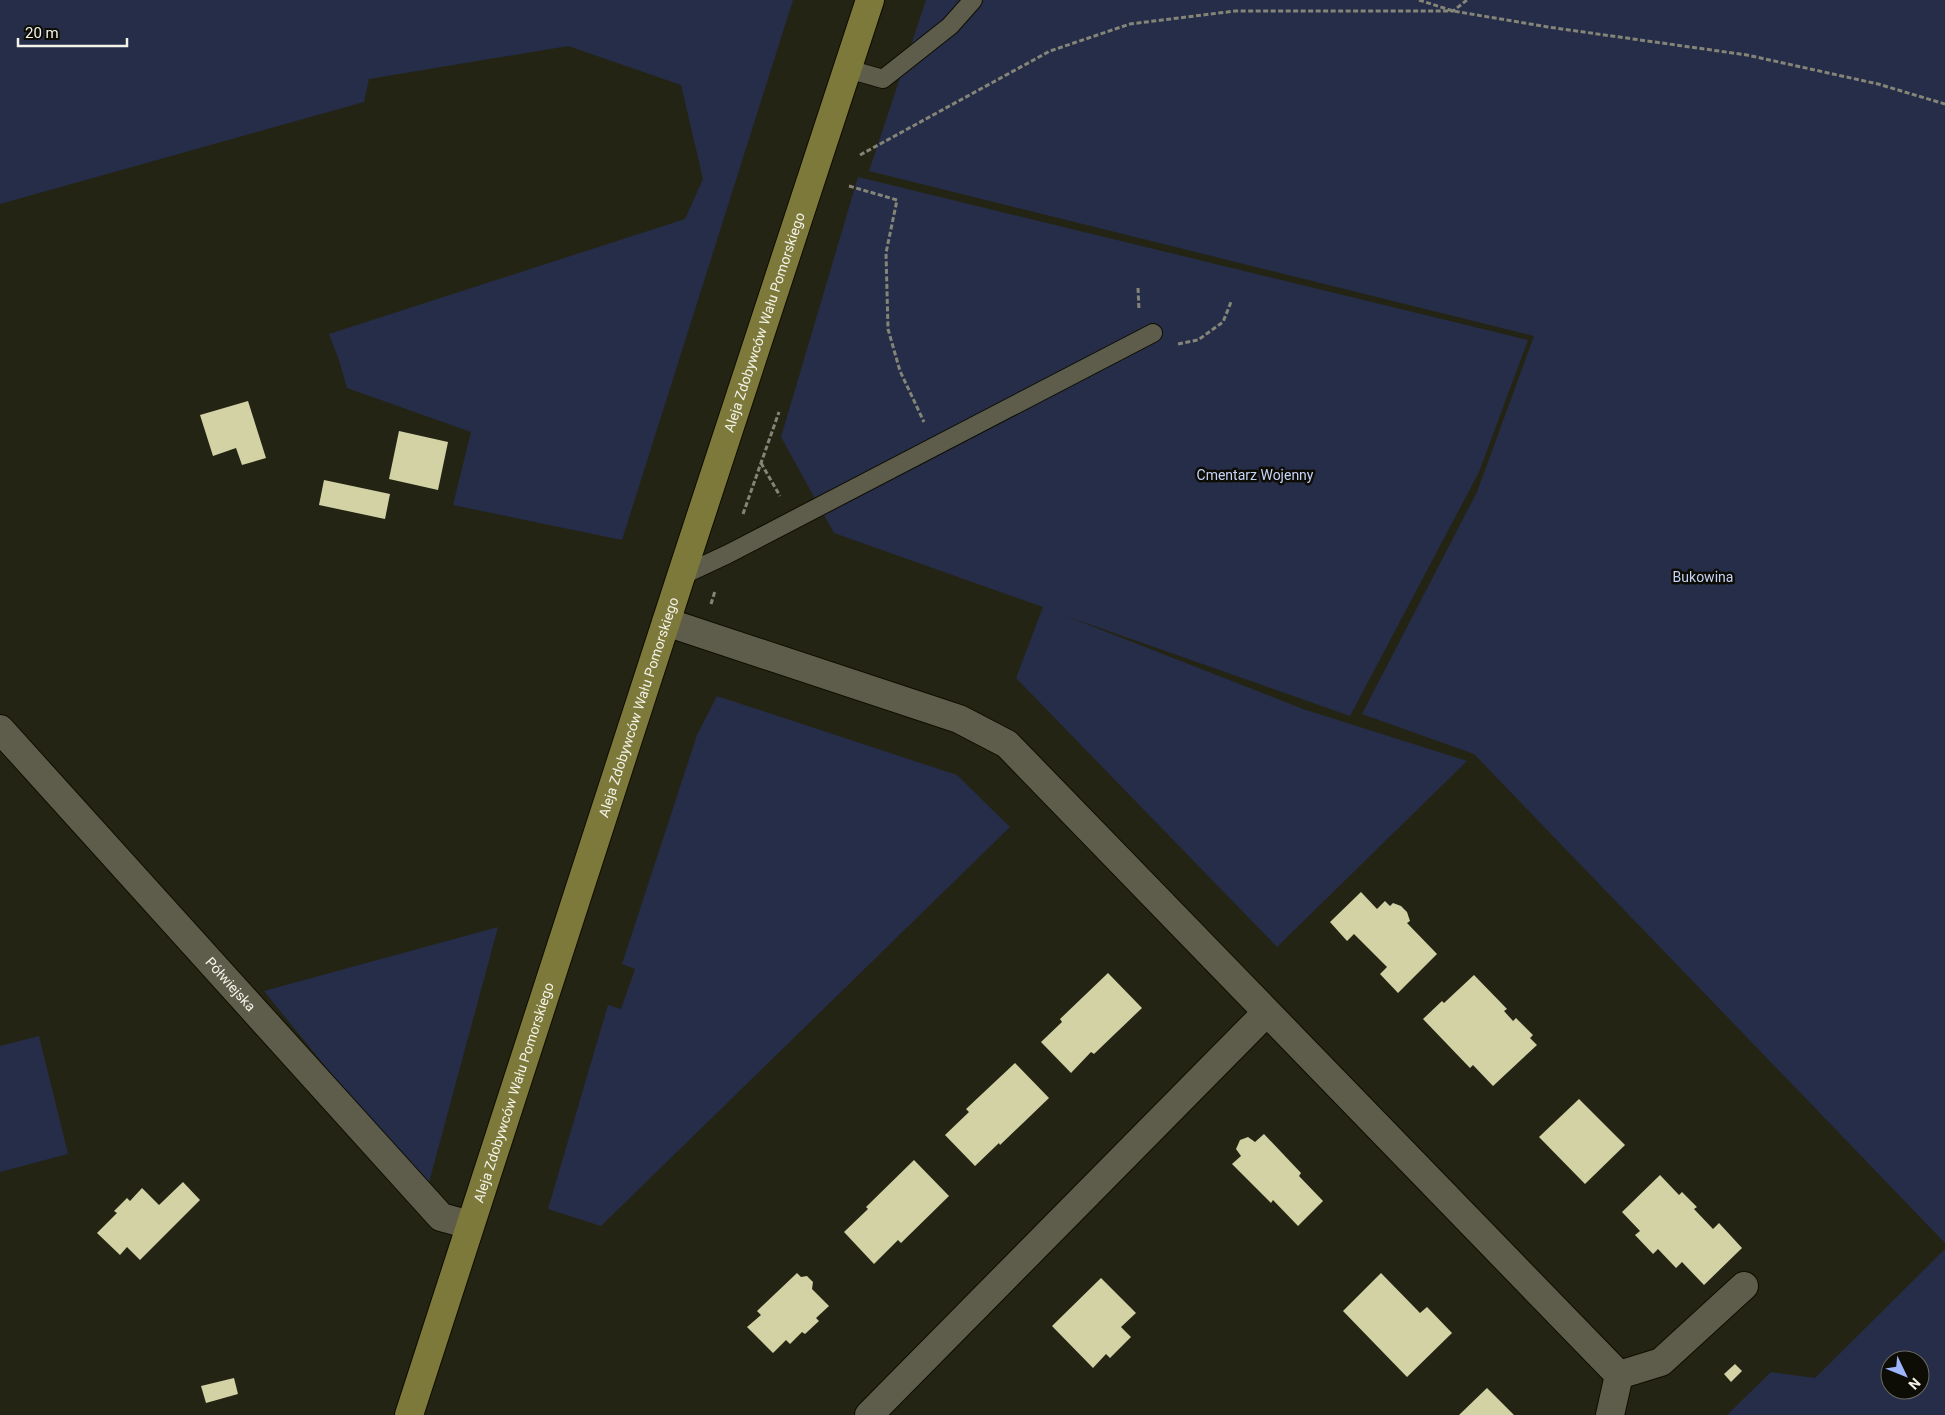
<svg xmlns="http://www.w3.org/2000/svg" width="1945" height="1415" viewBox="0 0 1945 1415" font-family="Roboto,sans-serif">
<rect width="100%" height="100%" fill="#242414"/>
<!-- green -->
<g fill="#252d49" fill-rule="evenodd">
<path d="M0,0h793l-171,540 -169,-35 18,-73 -124,-44 -8,-28 -10,-26 356,-115 18,-40 -22,-94 -113,-39 -199,33 -5,23 -364,102z"/>
<path d="M926,0h1019v1243l-471,-489 -112,-40 115,-222 57,-156 -665,-165z"/>
<path d="M858,177l670,163 -49,132 -129,244 -284,-100 237,93 164,52 -190,186 -261,-269 27,-71 -209,-74 -53,-96z"/>
<path d="M717,696l240,79 53,52 -409,399 -53,-17 60,-204 13,4 14,-40 -13,-5 75,-229z"/>
<path d="M498,927l-70,259 -95,-110 -69,-85z"/>
<path d="M39,1036l29,118 -68,18v-126z"/>
<path d="M1945,1249v166h-218l44,-43 44,6zM1890,1360h30v30h-30z"/>
</g>
<!-- building -->
<g fill="#d3d2a5">
<path d="M248,401l18,57 -24,7 -6,-17 -23,8 -13,-41z"/>
<path d="M399,431l49,11 -10,48 -49,-11z"/>
<path d="M324,480l66,14 -5,25 -66,-14z"/>
<path d="M1361,892l16,17 8,-8 5,5 3,-3 8,3 6,6 3,9 -3,2 30,31 -39,39 -18,-19 7,-7 -33,-33 -7,7 -17,-19z"/>
<path d="M1108,973l34,35 -48,46 -3,-2 -20,21 -30,-31 21,-20 -2,-3z"/>
<path d="M1474,975l33,34 -3,2 9,10 3,-3 17,17 -3,3 7,7 -44,41 -20,-21 -3,3 -47,-49 19,-18 2,2z"/>
<path d="M1015,1063l34,35 -49,47 -1,-2 -24,23 -30,-31 24,-23 -3,-3z"/>
<path d="M1579,1099l46,46 -40,39 -46,-47z"/>
<path d="M1264,1134l37,39 -2,3 24,25 -25,25 -25,-26 -2,3 -39,-39 9,-8 -5,-7 4,-9 8,-3 7,5z"/>
<path d="M914,1160l35,36 -48,47 -3,-3 -24,24 -30,-32 24,-23 -2,-2z"/>
<path d="M1660,1175l19,20 3,-3 15,15 -3,2 19,20 6,-6 23,25 -38,37 -22,-23 -6,6 -18,-19 -5,5 -18,-19 5,-4 -18,-19z"/>
<path d="M183,1182l17,18 -60,60 -13,-13 -7,8 -23,-22 20,-20 -3,-2 13,-13 3,3 12,-13 17,17z"/>
<path d="M797,1273l4,4 6,-1 6,6 -1,7 17,17 -13,12 3,3 -14,13 -3,-2 -12,12 -4,-4 -13,13 -26,-26 14,-12 -4,-4z"/>
<path d="M1381,1273l39,40 7,-6 25,26 -45,44 -64,-66z"/>
<path d="M1101,1278l35,35 -15,14 10,10 -21,21 -4,-4 -13,14 -41,-42z"/>
<path d="M1735,1364l7,7 -11,11 -7,-8z"/>
<path d="M234,1378l4,16 -32,9 -5,-17z"/>
<path d="M1487,1388l27,27h-55z"/>
</g>
<g fill="none" stroke-linecap="round" stroke-linejoin="round">
<!-- service casing -->
<g stroke="#0e0d01" stroke-width="20">
<g id="service">
<path d="M848,69l35,10 67,-53 23,-26"/>
<path d="M681,576l47,-22 425,-221"/>
</g>
</g>
<!-- minor casing -->
<g stroke="#0e0d01" stroke-width="30">
<g id="minor">
<path d="M666,622l293,97 48,25 612,631 -9,40"/>
<path id="s1" d="M0,729l441,488 29,8"/>
<path d="M1619,1375l42,-13 83,-76"/>
<path d="M869,1415l397,-402"/>
</g>
</g>
<!-- primary casing -->
<g stroke="#0e0d01" stroke-width="30">
<g id="primary">
<path id="s2" d="M409,1415l272,-839 189,-576"/>
</g>
</g>
<!-- path -->
<g stroke="#848477" stroke-width="3" stroke-dasharray="5 2.5" stroke-linecap="butt">
<path d="M1419,0l34,11 95,16 199,28 131,29 67,20"/>
<path d="M860,155l190,-104 80,-27 105,-13h218l14,-11"/>
<path d="M849,186l48,14 -11,53 2,76 12,42 24,51"/>
<path d="M1138,288l1,22"/>
<path d="M1178,344l20,-4 25,-18 8,-20"/>
<path d="M761,463l19,33"/>
<path d="M743,514l36,-102"/>
<path d="M711,604l4,-13"/>
</g>
<!-- service -->
<use href="#service" stroke="#5e5d4b" stroke-width="18"/>
<!-- minor -->
<use href="#minor" stroke="#5e5d4b" stroke-width="28"/>
<!-- primary -->
<use href="#primary" stroke="#7d793b" stroke-width="28"/>
</g>
<g text-anchor="middle" stroke-width="5" stroke-linejoin="round" paint-order="stroke">
<!-- street labels -->
<g font-size="14" fill="#f3f3e9" stroke="#0d0d06">
<text dy="5" stroke="none"><textPath href="#s2" startOffset="1149">Aleja Zdobywców Wału Pomorskiego</textPath></text>
<text dy="5" stroke="none"><textPath href="#s2" startOffset="744">Aleja Zdobywców Wału Pomorskiego</textPath></text>
<text dy="5" stroke="none"><textPath href="#s1" startOffset="344">Półwiejska</textPath></text>
<text dy="5" stroke="none"><textPath href="#s2" startOffset="339">Aleja Zdobywców Wału Pomorskiego</textPath></text>
</g>
<!-- park labels -->
<g font-size="14" fill="#c7d4f9" stroke="#0d0d06">
<text x="1255" y="480">Cmentarz Wojenny</text>
<text x="1703" y="582">Bukowina</text>
</g>
</g>
<!-- north arrow -->
<g transform="translate(1905 1375) rotate(133)"><circle r="24" fill="#0d0d06" stroke="#696961"/>
<path d="M0-4L9 19L0 12L-9 19Z" fill="#9eb4fd"/>
<text y="-8" font-size="14" font-weight="bold" text-anchor="middle" fill="#f3f3e9">N</text>
</g>
<!-- scale -->
<path d="M18 38v8h109v-8" fill="none" stroke="#f3f3e9" stroke-width="2.5"/>
<text x="25" y="38" font-size="15" fill="#f3f3e9" stroke="#0d0d06" stroke-width="4" paint-order="stroke">20 m</text>
</svg>
